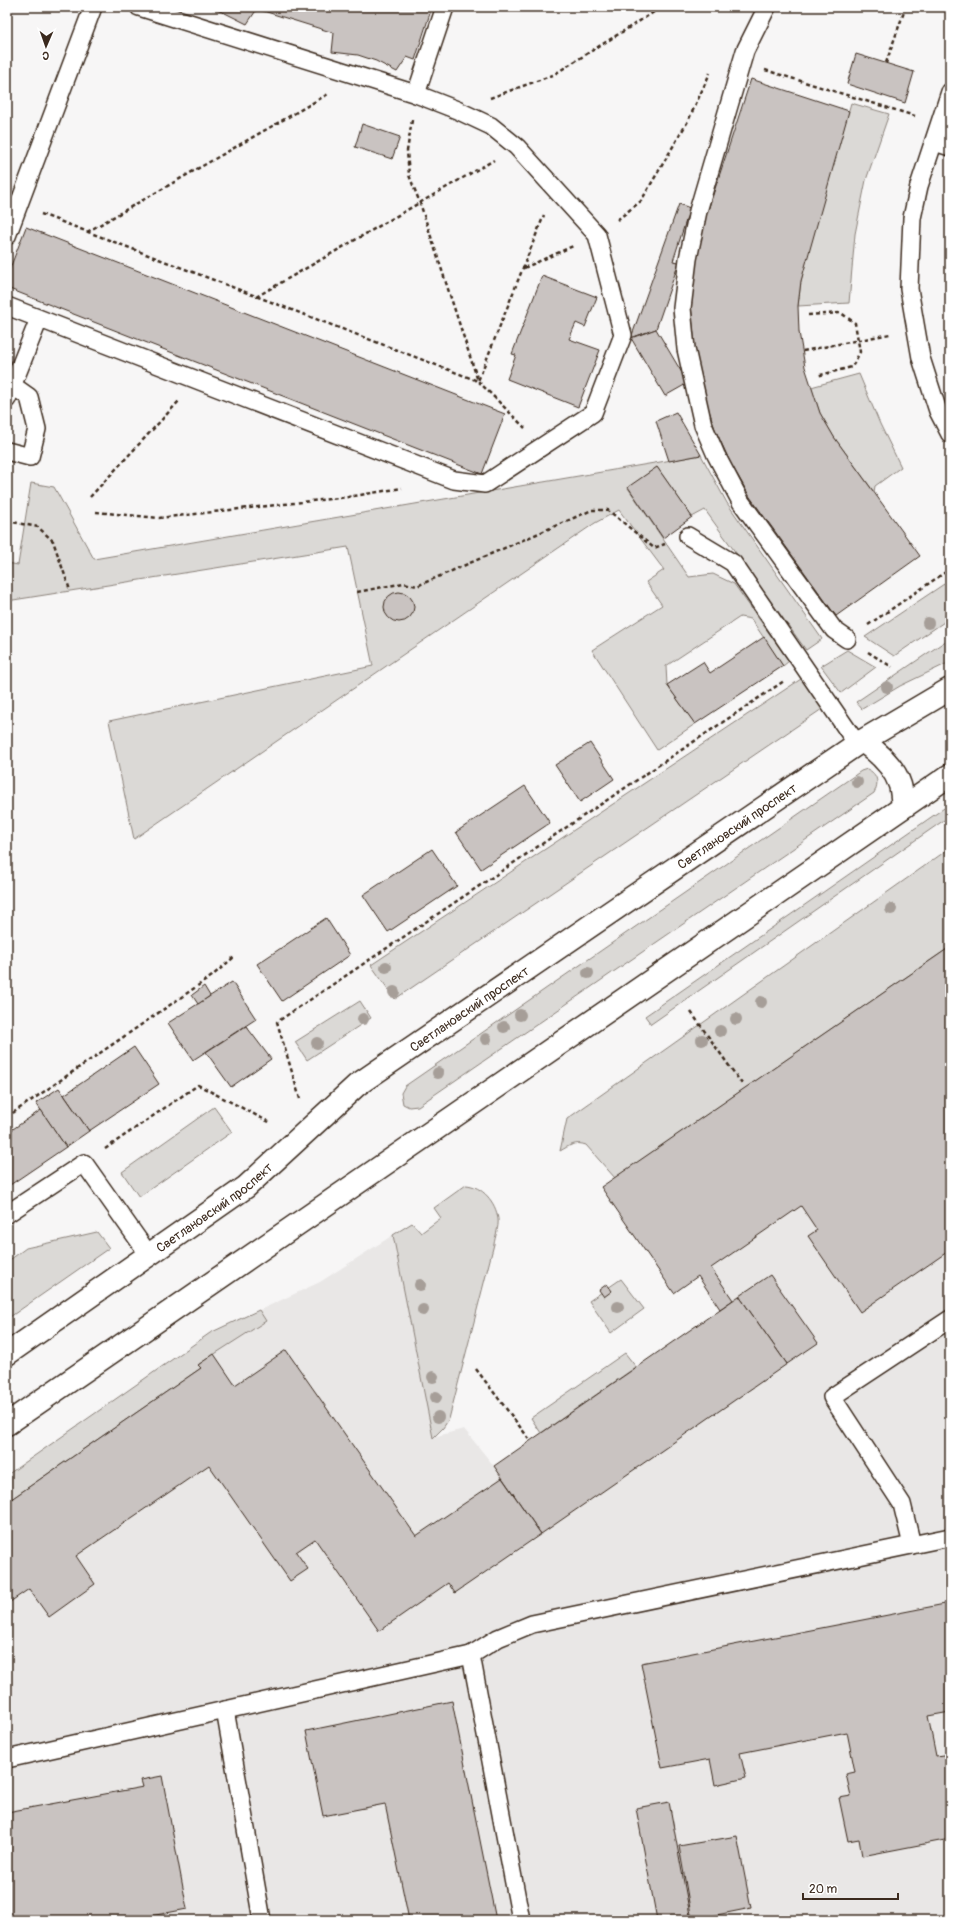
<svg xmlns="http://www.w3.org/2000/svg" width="957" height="1927" viewBox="0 0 957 1927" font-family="Pangolin,sans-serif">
<rect width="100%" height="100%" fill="#f7f6f6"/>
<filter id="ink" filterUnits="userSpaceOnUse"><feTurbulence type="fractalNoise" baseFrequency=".025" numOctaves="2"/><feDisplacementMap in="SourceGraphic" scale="8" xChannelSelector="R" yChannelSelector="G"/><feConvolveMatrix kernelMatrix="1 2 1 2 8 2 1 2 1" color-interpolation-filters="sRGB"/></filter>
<g filter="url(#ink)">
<!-- built -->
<path fill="#e9e7e6" d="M950,947v973h-943v-445l203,-142 110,-51 73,-47 40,202 31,-8 30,37 226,-157 -22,-33 -24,17 -73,-106z"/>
<!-- green -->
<g fill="#dbd9d6" stroke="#8b827a">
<path d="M851,103l38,11 -23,66 -11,54 -6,69 -51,3 3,-25 7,-30z"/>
<path d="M859,374l21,50 21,43 -26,19 -1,6 -40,-55 -14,-24 -9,-26z"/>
<path d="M701,455l26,48 95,136 -16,11 -101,-140 -13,7 -35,-50 -29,21 61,89 24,-3 21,10 55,77 -6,5 -32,-47 -11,-2 -74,49 1,19 28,39 -38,26 -65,-100 70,-45 -16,-23 18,-12 -45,-60 -24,13 -461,316 -25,-118 264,-55 -25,-119 -341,54v-38l11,2 13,-82 23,4 40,72z"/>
<path d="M950,580v38l-56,38 -29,-19z"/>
<path d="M950,638v24l-50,24 -38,23 -6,-7z"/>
<path d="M847,650l29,17 -35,26 -20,-27z"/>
<path d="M804,677l21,30 -430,292 -24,-34z"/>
<path d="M867,769c11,5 12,14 7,24l-456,313 -9,1 -6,-3 -2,-11 4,-7 456,-315z"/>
<path d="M950,804v12l-299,208 -6,-8z"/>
<path d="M950,848v99l-335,231 -29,-33c-11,-4 -17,1 -26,6l7,-32z"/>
<path d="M360,1001l11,17 -64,42 -12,-18z"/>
<path d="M214,1107l18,25 -93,65 -17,-25z"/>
<path d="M466,1185c16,1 30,17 32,34 1,8 -3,18 -4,25l-45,175 -6,9 -10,10 -40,-203 19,-12 9,10 20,-15 -7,-10z"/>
<path d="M97,1232l12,16 -102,71v-57l19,-14z"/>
<path d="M621,1279l23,30 -33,24 -22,-32z"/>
<path d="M259,1310l7,11 -67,43 2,4 -194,134v-27l203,-142z"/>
<path d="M625,1353l11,14 -95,66 -10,-15z"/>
</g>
<!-- building -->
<g fill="#c9c3c1" stroke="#3b2a1e">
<path d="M208,7h224l-17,53 -8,-3 -10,15 -21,-11 -18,-6 -26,-3 2,-19 -77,-24 -10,15 -22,-11z"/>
<path d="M856,54l58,18 -9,31 -58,-19z"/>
<path d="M751,79l98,32 -48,170 -3,25 1,26 6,35 15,46 14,24 86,119 -84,60 -86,-119 -20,-35 -15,-33 -13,-40 -7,-41 -4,-43 5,-45 9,-41z"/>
<path d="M362,124l38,13 -8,22 -37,-12z"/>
<path d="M679,204l11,4 -17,53 6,1 -23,67 -25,9z"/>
<path d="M26,227l479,187 -23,60 -475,-186v-12z"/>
<path d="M542,276l55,21 -12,30 -9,-4 -7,16 31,11 -22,57 -71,-28 9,-24 -4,-1z"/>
<path d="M656,329l32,54 -23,13 -34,-58z"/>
<path d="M676,412l25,43 -32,6 -13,-40z"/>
<path d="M657,467l35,50 -29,21 -35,-51z"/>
<circle cx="399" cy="607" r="15"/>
<path d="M764,637l19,29 -88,58 -28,-39 36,-23 7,11z"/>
<path d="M590,743l24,36 -34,23 -25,-37z"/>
<path d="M525,786l25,37 -69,46 -25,-37z"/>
<path d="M432,849l25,37 -69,46 -25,-37z"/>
<path d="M326,918l24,37 -68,46 -25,-37z"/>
<path d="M950,947v303l-90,62 -52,-76 9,-6 -16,-24 -90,62 22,32 -13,9 -22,-33 -24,17 -73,-106z"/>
<path d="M232,982l24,37 -63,41 -25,-37z"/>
<path d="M204,986l6,10 -12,8 -6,-9z"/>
<path d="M246,1026l25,33 -40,28 -25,-35z"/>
<path d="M134,1047l25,37 -70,47 -25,-36z"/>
<path d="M59,1088l30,43 -23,16 -30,-44z"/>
<path d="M41,1110l25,37 -59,40v-54z"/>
<path d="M770,1275l48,68 -31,21 -48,-68z"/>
<path d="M607,1284l5,7 -8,6 -5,-7z"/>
<path d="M739,1296l48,68 -246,170 -47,-68z"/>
<path d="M286,1350l130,186 86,-58 39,56 -86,59 -7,-10 -69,48 -64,-92 -19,13 12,17 -18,12 -81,-116 -133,91 19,28 -46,33 -20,-28 -22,15v-102l194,-134 -3,-3 16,-11 21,31z"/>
<path d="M950,1603v109l-22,4 8,40 14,-2v85l-88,17 -3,-17 -11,2 -9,-43 12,-2 -5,-22 9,-2 -8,-40 -107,21 6,25 -31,7 -5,-26 -48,9 -21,-105z"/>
<path d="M452,1701l44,219h-87l-24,-116 -62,12 -17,-85z"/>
<path d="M162,1776l25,133 -57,11h-123v-108l136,-25 -2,-7z"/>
<path d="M669,1802l21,113 -33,5 -21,-112z"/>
<path d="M737,1836l14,72 -59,12 -13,-74z"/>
</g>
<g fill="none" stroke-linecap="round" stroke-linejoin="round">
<!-- service casing -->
<g stroke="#3b2a1e" stroke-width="20">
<g id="service">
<path d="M139,7l277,87 29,-87"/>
<path d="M767,7l-22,44 -47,160 -10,48 -6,49 4,41 17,76 13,30 25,47 93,128 13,9"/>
<path d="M950,92l-31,94 -7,32 -3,71 12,69 17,53 12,23"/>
<path d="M934,142l16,5"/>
<path d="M7,236l86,-229"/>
<path d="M7,306l447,174 31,4 108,-71 30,-78 -26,-100 -80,-88 -26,-21 -34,-16 -41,-16"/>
<path d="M7,399l32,-80"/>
<path d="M7,451l23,6 7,-28 -8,-32 -17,-12"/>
<path d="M688,536l45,27 124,181"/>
<path d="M7,1214l77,-51 65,92"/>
<path d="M912,1545l-10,-41 -70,-107 118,-78"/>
<path d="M225,1710l37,210"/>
<path d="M7,1759l464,-104"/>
<path d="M521,1920l-50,-265 27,-17 34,-14 418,-87"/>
</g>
</g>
<!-- secondary casing -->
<g stroke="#3b2a1e" stroke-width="25">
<g id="secondary">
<path d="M862,741c16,11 32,25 38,44 2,7 2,15 3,22"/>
<path id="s1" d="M7,1354l239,-167 111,-102 500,-341 93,-55"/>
<path d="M7,1424l943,-649"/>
</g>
</g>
<!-- path -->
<g stroke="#3b2a1e" stroke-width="2.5" stroke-dasharray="4 3" stroke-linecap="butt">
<path d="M886,63l19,-54"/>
<path d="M765,70l150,46"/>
<path d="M490,98l63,-23 109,-68"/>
<path d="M412,120l-5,31 2,24 11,28 58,178 47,47"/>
<path d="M41,214l437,167 66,-166"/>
<path d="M617,220l24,-19 47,-80 22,-48"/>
<path d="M87,232l243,-139"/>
<path d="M524,268l49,-22"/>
<path d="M256,297l238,-137"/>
<path d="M808,315l33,-2 14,10 5,29 -8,15 -35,9"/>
<path d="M803,351l87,-17"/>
<path d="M90,497l90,-97"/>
<path d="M96,512l63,6 189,-21 54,-9"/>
<path d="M7,521l31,6 15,14 17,49"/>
<path d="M357,592l47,-9 13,3 175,-76h16l46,38 11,-4"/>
<path d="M868,625l82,-56"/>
<path d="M868,652l24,15"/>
<path d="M691,1012l51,72"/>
<path d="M300,1099l-23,-77 507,-341"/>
<path d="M7,1117l205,-141 22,-19"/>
<path d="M105,1149l93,-64 73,38"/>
<path d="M476,1369l54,71"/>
</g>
<!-- service -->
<use href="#service" stroke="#fff" stroke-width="17"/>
<!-- secondary -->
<use href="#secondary" stroke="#fff" stroke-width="22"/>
</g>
<!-- trees -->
<g fill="#a69e98">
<circle cx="928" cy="623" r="6"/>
<circle cx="887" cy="687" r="6"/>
<circle cx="857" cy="782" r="6"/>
<circle cx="891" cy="909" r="6"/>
<circle cx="386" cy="967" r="6"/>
<circle cx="588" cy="973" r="6"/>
<circle cx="394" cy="992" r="6"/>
<circle cx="761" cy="1002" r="6"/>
<circle cx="520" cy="1015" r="6"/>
<circle cx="363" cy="1019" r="6"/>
<circle cx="736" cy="1019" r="6"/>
<circle cx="504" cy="1027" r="6"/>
<circle cx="720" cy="1031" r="6"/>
<circle cx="486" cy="1039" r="6"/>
<circle cx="702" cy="1040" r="6"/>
<circle cx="317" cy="1043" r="6"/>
<circle cx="438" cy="1073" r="6"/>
<circle cx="420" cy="1285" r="6"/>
<circle cx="618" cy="1307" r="6"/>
<circle cx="423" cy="1310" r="6"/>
<circle cx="433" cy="1377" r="6"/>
<circle cx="436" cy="1397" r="6"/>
<circle cx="438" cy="1417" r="6"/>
</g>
</g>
<g text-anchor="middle" stroke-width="3.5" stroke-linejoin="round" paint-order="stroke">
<!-- street labels -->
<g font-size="13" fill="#3b2a1e" stroke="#fff">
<text dy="5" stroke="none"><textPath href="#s1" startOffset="902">Светлановский проспект</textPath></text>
<text dy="5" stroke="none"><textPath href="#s1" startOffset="578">Светлановский проспект</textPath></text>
<text dy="5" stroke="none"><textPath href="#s1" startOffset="254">Светлановский проспект</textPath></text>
</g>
</g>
<!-- margin -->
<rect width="957" height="1927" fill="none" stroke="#fff" stroke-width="24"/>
<rect x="12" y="12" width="933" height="1903" fill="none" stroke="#3b2a1e" stroke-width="1.5" filter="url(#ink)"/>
<!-- north arrow -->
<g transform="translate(46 46) rotate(182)" stroke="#ffffff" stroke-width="3" paint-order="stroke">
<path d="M0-3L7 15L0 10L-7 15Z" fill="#3b2a1e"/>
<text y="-6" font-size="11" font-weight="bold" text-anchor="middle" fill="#3b2a1e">С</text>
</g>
<!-- scale -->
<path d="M803 1893v6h95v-6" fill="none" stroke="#3b2a1e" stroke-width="2"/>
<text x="809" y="1893" font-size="12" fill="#3b2a1e" stroke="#ffffff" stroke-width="3" paint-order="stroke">20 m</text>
</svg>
